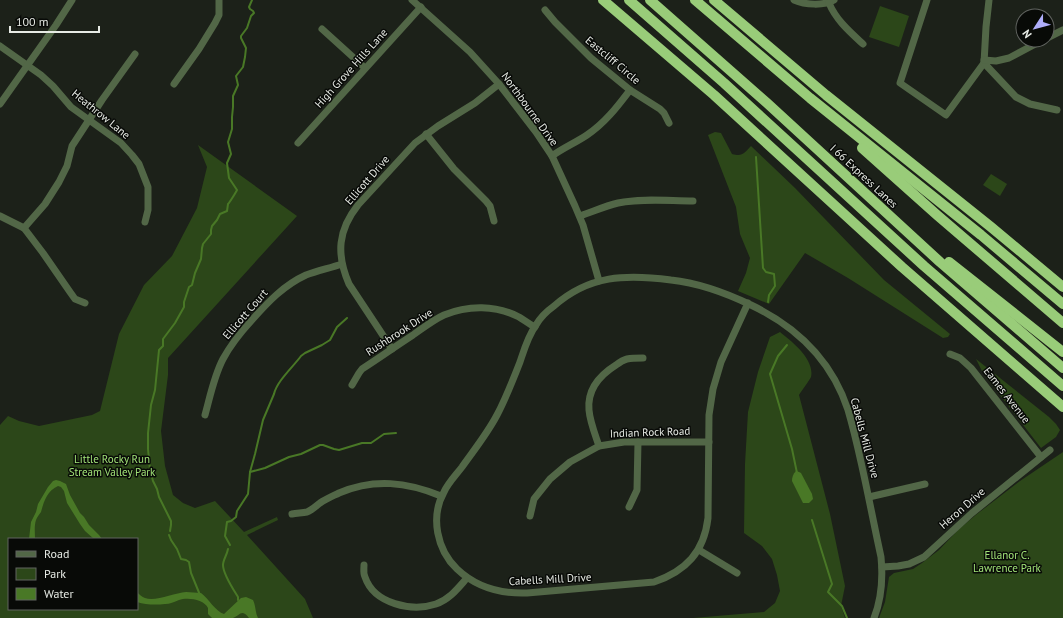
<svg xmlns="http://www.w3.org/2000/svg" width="1063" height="618" viewBox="0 0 1063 618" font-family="'PT Sans',sans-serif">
<rect width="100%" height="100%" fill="#1c2119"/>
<!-- green -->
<g fill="#2c4719" fill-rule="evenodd">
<path d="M880,6l29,10 -10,31 -30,-10z"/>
<path d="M715,132l6,1 11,21c11,3 12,-1 19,-8l44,42 89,92 66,54 -2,3 -5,1 -95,-60 -43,-25 -36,51 -31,-13 8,-18 4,-15 -10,-24 -4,-27 -28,-72z"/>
<path d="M198,145l99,71 -129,142v17l-7,56 4,35 8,29 10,8 12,5 20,-7 29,31 33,-15 1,3 -31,15 58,64 8,19h-313v-193l8,-9 11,5 20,5 53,-11 8,-4 19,-77 25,-49 28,-29 25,-48 10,-41zM9,539h128v70h-128z"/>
<path d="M991,174l16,10 -7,12 -17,-11z"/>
<path d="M780,332c11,9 35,27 31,45 -2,4 -9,13 -12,18l31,119 15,72 -4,20 4,12h-152l71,-6 11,-9 5,-12 -3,-16 -5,-16 -10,-13 -18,-13 1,-69 3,-52 10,-40 12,-35z"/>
<path d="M976,359l73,58 7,7 4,6 -4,7 -15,11 -58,-75z"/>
<path d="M1063,452v166h-184l6,-16 4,-25 5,-4 19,-4 9,-6 17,-13 20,-21 18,-15 43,-33z"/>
</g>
<!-- water -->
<g fill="#497826">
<path d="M796,471l3,1 2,1 11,21 1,5 -4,4h-6l-11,-22c0,-4 1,-7 4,-10z"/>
<path d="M56,480l4,1 6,3 4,11 10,18 4,4 5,8 10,10 3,4h-8l-9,-8 -5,-7 -13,-21 -3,-12 -3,-4 -3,-1c-11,5 -14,15 -17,26 -2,3 -4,5 -5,8 -2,6 -1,13 -1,19h-6l2,-17 5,-10 2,-8 10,-17 5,-6z"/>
<path d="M137,592c2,2 5,5 8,6 10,4 29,-5 41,-6 5,0 10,1 15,1 7,5 15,19 23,21l17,-16 5,-1 7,3c3,6 2,12 5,18h-9c-8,-10 -9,-2 -16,0 -5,0 -15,0 -21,0l-4,-4c0,-2 0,-5 0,-6 -4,-9 -21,-11 -29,-8 -5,2 -9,4 -14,4 -9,1 -19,1 -28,-2z"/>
</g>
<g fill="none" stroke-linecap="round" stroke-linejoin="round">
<!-- stream -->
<g stroke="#497826" stroke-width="2">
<path d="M756,157l7,111 3,4 8,2 1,12 -6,9 -1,7"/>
<path d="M787,345l-9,11 -8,18 22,75 5,24"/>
<path d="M250,472l15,-4 24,-11 12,-3 19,-9h3l11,4 5,1 23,-7h9l13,-9 12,-1"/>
<path d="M812,520l20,64 -4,8 14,14 5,12"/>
<path d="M170,531l1,-6v-4l-12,-24 -2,-8 -4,-8 -3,-11 -2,-21v-16l3,-28 4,-15 4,-40 4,-4v-7l12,-16 9,-16v-5l5,-15 3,-2 3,-12 6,-14 1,-11 1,-4 8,-10v-4l1,-4 5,-6 3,-6 7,-3 1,-7c2,-2 8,-12 9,-14l-8,-12 -2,-15 4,-9 -3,-12 4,-13v-12l1,-10v-11l5,-11 -2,-9 7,-9 2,-10 1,-9 -5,-10v-2l6,-8 4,-12 3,-3 -1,-2 -3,-2 -1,-2 3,-7"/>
<path d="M169,535l2,5 6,9 4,10 5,1 3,2 2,11 9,22"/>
<path d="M230,545l-5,-9 2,-14 4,-1 5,-4 1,-6 11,-17 2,-22 5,-18 8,-34 11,-26c3,-13 19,-27 27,-38l4,-3 17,-8 8,-5 7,-13 10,-9"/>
<path d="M228,549c-1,6 -5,11 -5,16 0,9 10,24 15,32v3"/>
</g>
<!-- minor -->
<g stroke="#526747" stroke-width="7">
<path d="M412,0l58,52 29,32 37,48 16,24 23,50 8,19 16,56"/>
<path d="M794,0c11,5 30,6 40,0"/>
<path d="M927,0l-27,83 46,32 38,-52"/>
<path d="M989,0l-3,27 -2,36 32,34 14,7 27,6"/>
<path d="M829,3c7,17 21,29 34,41"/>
<path d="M545,10l10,12 36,36 39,32 30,19 4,4 5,10"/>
<path d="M322,29l43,39"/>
<path d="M1047,38l16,-8"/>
<path d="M0,46l41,29 12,11 18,21 50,36 11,12 7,9 9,23v23l-3,12"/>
<path d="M984,60l12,1 13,-3 34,-18"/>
<path d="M174,84l25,-35 16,-26 4,-8v-15"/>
<path d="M0,104l56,-79 16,-25"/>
<path d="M426,134l28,35 32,32 4,5 4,15"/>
<path d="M298,143l123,-136"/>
<path d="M552,156c11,-8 23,-13 35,-21 18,-12 30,-28 43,-45"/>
<path d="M0,216l24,12 19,25 27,39 5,7 10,4"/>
<path d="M580,216c12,-4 25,-10 38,-13 24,-5 51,-2 75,-2"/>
<path d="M24,228l21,-24 14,-22 8,-16 5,-20 30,-46 33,-46"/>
<path d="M748,303l-27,59 -8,27 -4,26 -1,103c-4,34 -22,53 -54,64l-127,11c-26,1 -50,-5 -70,-24 -20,-19 -27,-52 -13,-77 4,-9 12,-17 18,-25 12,-17 25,-33 35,-52 9,-17 16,-35 23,-53 4,-12 8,-26 16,-37 4,-7 11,-14 18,-19 35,-31 72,-32 117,-26 28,3 55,13 80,25 46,22 81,56 97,105 5,17 9,34 13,52 7,31 13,63 20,95 2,21 1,41 -7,61"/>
<path d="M392,349l-43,-65c-13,-30 -11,-54 9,-79l57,-62 23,-17 37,-23 24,-19"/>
<path d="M950,354l10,4 11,10 70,89"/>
<path d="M352,385l7,-12 3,-4c17,-11 34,-23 51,-34 10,-7 20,-15 31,-20 24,-10 52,-10 75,2 5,3 10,7 16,10"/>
<path d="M205,415c5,-18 9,-39 18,-56 8,-15 18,-27 29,-39 16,-18 32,-35 54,-45 11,-4 24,-7 36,-11"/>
<path d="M599,446c-4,-12 -9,-24 -10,-36 -2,-21 11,-35 27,-45 4,-3 7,-5 11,-6 5,-1 11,-1 16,-1"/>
<path d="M869,497l56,-13"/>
<path d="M629,507l8,-17 1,-48"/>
<path d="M292,514c5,-1 10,-1 15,-2 5,-2 9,-6 13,-9 6,-4 13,-7 19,-10 35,-15 68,-11 102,3"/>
<path d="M530,516l4,-17 16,-20 20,-17 29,-16 25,-4h85"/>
<path d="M699,550l38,23"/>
<path d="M364,565c0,4 -1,8 1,12 9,27 47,35 71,27 14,-5 22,-16 31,-26"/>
<path d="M882,567l16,-1 11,-2 15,-7 48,-44 78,-63"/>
</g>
<!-- highway -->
<g stroke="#99cc79" stroke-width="10">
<path d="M603,0l111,95 188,172 161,140"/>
<path d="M629,0l95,83 200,183 139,120"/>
<path d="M650,0l117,103 173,159 123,106"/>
<path d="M695,0l115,98 171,137 82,69"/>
<path d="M714,0l112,95 165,132 72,60"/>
<path d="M862,148l75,67 126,108"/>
<path d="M949,262l114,90"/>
</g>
</g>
<g text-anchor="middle" stroke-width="3" stroke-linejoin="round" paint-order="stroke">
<!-- street labels -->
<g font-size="11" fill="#e7ebe5" stroke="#080a07">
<text transform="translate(613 60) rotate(40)" y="4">Eastcliff Circle</text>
<text transform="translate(351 68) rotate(-48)" y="4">High Grove Hills Lane</text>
<text transform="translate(530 109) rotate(54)" y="4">Northbourne Drive</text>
<text transform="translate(101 114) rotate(39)" y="4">Heathrow Lane</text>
<text transform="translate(864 176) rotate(43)" y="4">I 66 Express Lanes</text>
<text transform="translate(367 180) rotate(-49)" y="4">Ellicott Drive</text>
<text transform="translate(245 314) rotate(-49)" y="4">Ellicott Court</text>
<text transform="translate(399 332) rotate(-33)" y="4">Rushbrook Drive</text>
<text transform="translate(1007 395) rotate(52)" y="4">Eames Avenue</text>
<text transform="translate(650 432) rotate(-2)" y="4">Indian Rock Road</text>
<text transform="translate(865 438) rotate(75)" y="4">Cabells Mill Drive</text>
<text transform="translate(962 508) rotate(-41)" y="4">Heron Drive</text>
<text transform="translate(550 579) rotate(-3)" y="4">Cabells Mill Drive</text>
</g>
<!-- park labels -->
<g font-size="11" fill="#a2e378" stroke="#080a07">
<text x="112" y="463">Little Rocky Run<tspan x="112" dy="13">Stream Valley Park</tspan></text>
<text x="1007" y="559">Ellanor C.<tspan x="1007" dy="13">Lawrence Park</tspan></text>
</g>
</g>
<!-- legend -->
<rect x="8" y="538" width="130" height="72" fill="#080a07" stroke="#616460"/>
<rect x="16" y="551" width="20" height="6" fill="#526747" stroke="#616460"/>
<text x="44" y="558" font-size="12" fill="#e7ebe5">Road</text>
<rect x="16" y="568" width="20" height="12" fill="#2c4719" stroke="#616460"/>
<text x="44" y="578" font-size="12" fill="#e7ebe5">Park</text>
<rect x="16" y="588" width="20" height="12" fill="#497826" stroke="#616460"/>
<text x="44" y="598" font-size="12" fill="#e7ebe5">Water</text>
<!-- north arrow -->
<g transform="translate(1035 28) rotate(234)"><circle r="19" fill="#080a07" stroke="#616460"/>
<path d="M0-3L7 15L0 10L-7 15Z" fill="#afaefa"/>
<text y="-6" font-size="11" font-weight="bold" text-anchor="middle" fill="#e7ebe5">N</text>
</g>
<!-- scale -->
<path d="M10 26v6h89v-6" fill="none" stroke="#e7ebe5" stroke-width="2"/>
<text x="16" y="26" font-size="12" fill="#e7ebe5" stroke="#080a07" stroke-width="3" paint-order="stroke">100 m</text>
</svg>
